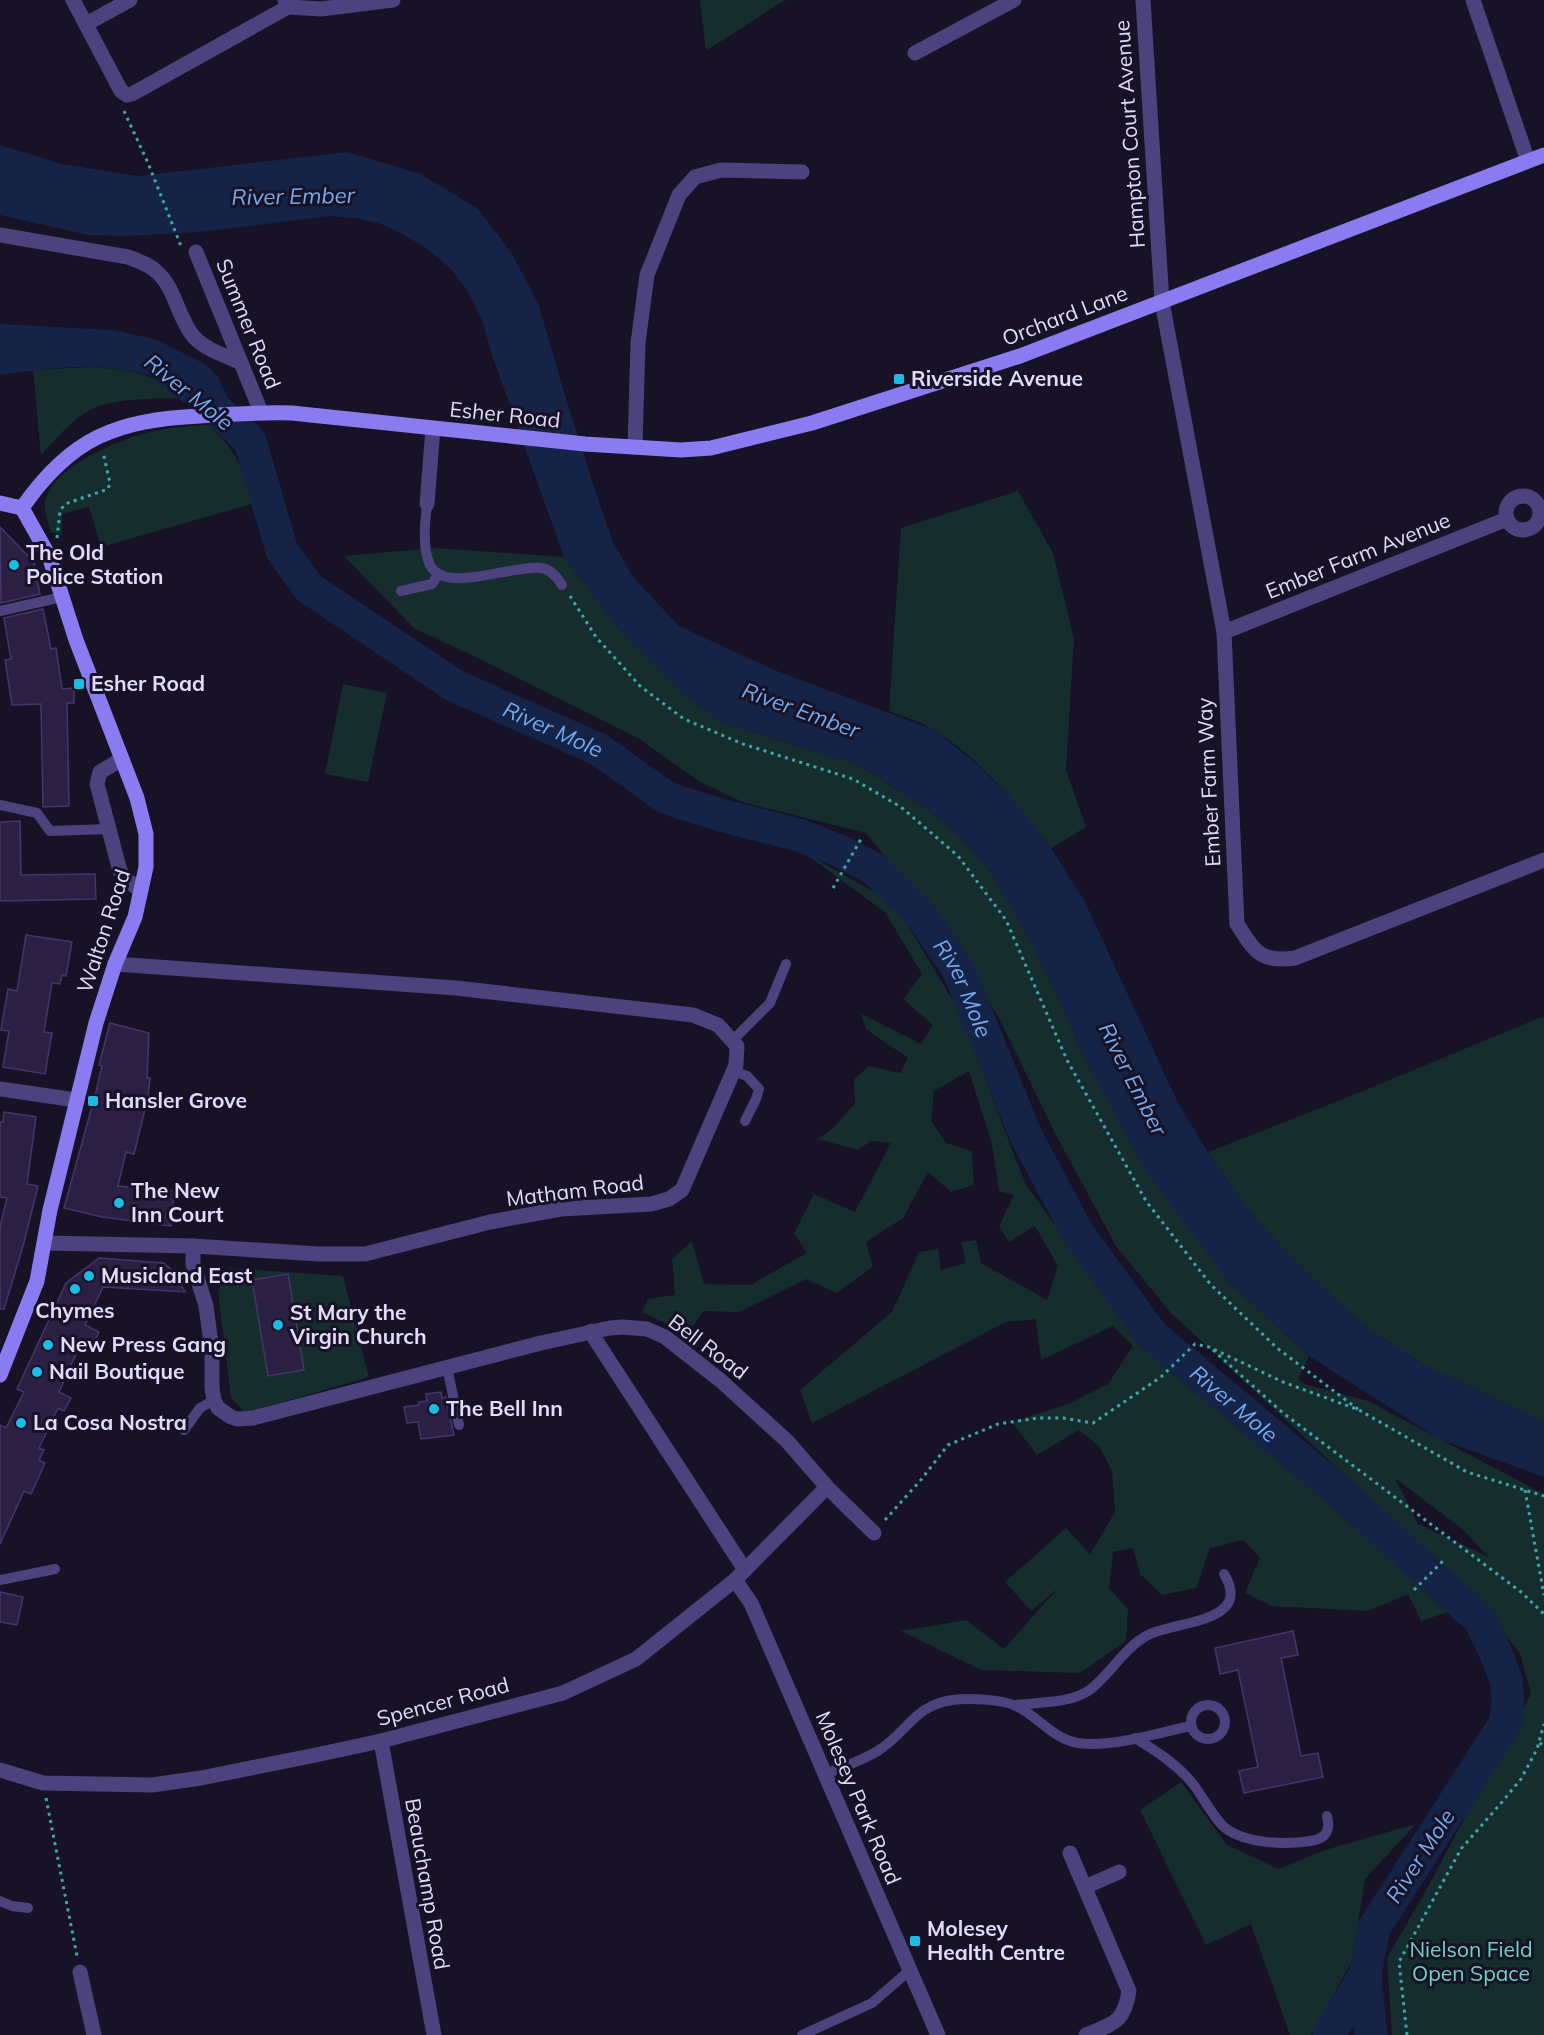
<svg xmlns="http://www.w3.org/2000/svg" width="1544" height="2035" viewBox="0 0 1544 2035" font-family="Mulish,sans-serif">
<rect width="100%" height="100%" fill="#171225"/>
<!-- green -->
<g fill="#162d2e" fill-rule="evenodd">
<path d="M700,0h85l-79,51z"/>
<path d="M92,367c43,3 59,6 95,31 -26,1 -74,-1 -97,12 -19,10 -34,29 -49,45l-8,-85z"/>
<path d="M209,425c26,24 35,45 46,78l-154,44 -12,-40 -27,7v21l-11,-3c-2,-7 -5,-15 -6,-22 -4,-41 81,-74 114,-80 16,-3 34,-4 50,-5z"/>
<path d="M1018,491l35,62 21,86 -8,131 20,57 -35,21c-32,-42 -70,-89 -116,-117 -13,-9 -31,-14 -46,-20l12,-183z"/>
<path d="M434,548l130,9 57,74 99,91 137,42 64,41 37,29 32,37 46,79 53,117 140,215 80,74 -11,23 6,5 64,17 176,93v541h-152l-5,-77 37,-64 107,-200 -11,-41 -52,-63 -298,-278 -54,-66 -60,-111 -57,-117 -68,-105 -65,-80 -121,-30 -45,-21 -62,-44 -150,-75 -74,-35 -70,-72zM1395,1478l66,50 28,29 -71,-33z"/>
<path d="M343,684l44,9 -19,89 -43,-8z"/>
<path d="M803,852l92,52 63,105 67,174 106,149 323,278 -33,11 -13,-27 -40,17 -97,-5 -26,-13 15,-35 -17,-18 -33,8 -14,40 -34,7 -22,-21 -7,-26 -20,4 -4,36 19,21 -2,32 -46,32 -99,-3 -80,-39 65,-11 38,29 54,-61 -27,23 -26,-29 61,-54 24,26 1,-1 24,-41 -3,-41 -13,-25 -20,-16 -42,25 -25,-33 56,-18 40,-20 25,-38 -20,-20 -72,34 -5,-41 -30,3 -194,101 -12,-33 92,-78 27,-60 19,-3 3,21 25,-7 -5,-21 15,-2 5,23 66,37 11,-34 -23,-40 -26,16 -10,-16 15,-31 -15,-4 -7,-47 -23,-73 -35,20 -3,30 15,22 26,8 2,34 -23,7 -23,-20 -25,46 -37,24 7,25 -37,26 -30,-14 -67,33 -36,-1 -15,23 -46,-22 6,-13 27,-4 -3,-36 20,-18 12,43 46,1 57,-32 -13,-20 20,-39 41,18 36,-69 -20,-2 -13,9 -40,-11 16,-12 21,-24 -1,-24 15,-13 31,7 8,-15 -42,-29 -5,-15 60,30 12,-19 -30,-26 19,-25 -37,-62z"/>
<path d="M1544,1016v406l-119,-56 -64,-42 -72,-69 -40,-43 -41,-60 138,-54z"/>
<path d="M229,1268l114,8 26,101 -124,36 -14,-15 -13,-107z"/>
<path d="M1181,1782l46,63 52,24 46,-19 91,-26 -51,55 -13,82 -41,74h-21l-39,-111 -45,21 -66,-135z"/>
</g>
<!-- water -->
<g fill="#142346">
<path d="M0,145l62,19 76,12 209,-24 74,22 57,35 33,43 27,51 26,89 31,98 18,52 20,35 46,49 93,43 162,61 43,34 40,40 34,44 34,54 94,203 29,47 41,60 40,43 72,69 64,42 119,56v55l-105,-38 -130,-83 -80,-74 -82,-109 -58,-106 -53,-117 -46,-79 -32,-37 -37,-29 -64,-41 -137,-42 -40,-31 -59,-60 -57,-74 -72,-202 -10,-35 -14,-28 -17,-23 -24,-20 -24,-15 -22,-10 -26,-6 -26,-2 -128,16 -76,4 -37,-1 -88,-20z"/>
<path d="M0,324l113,6 42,9 50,25 13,13 9,19c-10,0 -33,4 -41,1 -16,-7 -27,-20 -45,-24 -46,-11 -94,-5 -141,2z"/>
</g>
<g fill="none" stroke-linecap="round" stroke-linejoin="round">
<!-- river -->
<g stroke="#142346" stroke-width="33">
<path id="s1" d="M168,370l32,24 50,47 32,110 27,37 146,98 143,63 69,49 53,17 79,20 43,17 32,17 47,46 37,54 68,167 52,97 74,102 190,159 138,126 15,31 11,29 2,20 -2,22 -132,206 -9,47 6,60"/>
<path d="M1329,2035l36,-60"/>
</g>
</g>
<!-- building -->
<g fill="#2b2044" stroke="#45356d" stroke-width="1.5">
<path d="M0,527l34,35 6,32 -39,9z"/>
<path d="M43,609l8,40 5,-1 6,41 12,-1v15h-7l2,103 -26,1 -2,-103 -29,1 -7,-45 6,-1 -7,-41z"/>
<path d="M20,821l1,54 74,-1 1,25 -96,2v-79z"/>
<path d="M26,935l46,7 -6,34 -4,-1 -2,9 -8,-1 -8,49 8,1 -7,41 -42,-7 6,-36 -8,-1 7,-41 9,2z"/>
<path d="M110,1023l39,10 -2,45h3l-3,27h-1l-12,49 -8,-2 -8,34 56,5 -3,35 -69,-9 -38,-9 32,-116 6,-26 -3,-1z"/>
<path d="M4,1112l32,5 -9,67 11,2 -15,60 -19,63h-4v-82l7,-29 -7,-1v-75h3z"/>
<path d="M99,1258l65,5 9,8 12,21 -82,-5 -18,38 14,7 -8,17 -10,-5 -16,34 -6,14 12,6 -7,13 -6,-3 -19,40 5,2 -5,10 6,3 -14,31 -7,-3 -24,53v-119l6,3 18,-36 -7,-3 49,-106z"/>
<path d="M288,1274l16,96 -36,6 -16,-96z"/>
<path d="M441,1392l1,6 4,-1 8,38 -33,4 -3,-17 -11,1 -3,-16 15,-2v-3l8,-1 -1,-7z"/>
<path d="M0,1592l23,5 -6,28 -17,-3z"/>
<path d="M1293,1631l5,24 -17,3 20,98 17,-3 5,24 -79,16 -5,-22 19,-4 -20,-97 -18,4 -5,-26z"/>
</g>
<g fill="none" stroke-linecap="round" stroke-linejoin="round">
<!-- path -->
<g stroke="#3ea7ab" stroke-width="3" stroke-dasharray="3 4.5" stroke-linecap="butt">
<path d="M124,111l24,52 33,83"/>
<path d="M57,538l3,-27 5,-7 43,-15 2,-6 -7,-31"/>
<path d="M570,596l26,41 44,49 44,33 59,25 110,35 48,28 57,49 48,64 61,140 79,141 65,84 66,63 82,62"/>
<path d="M833,888l28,-49"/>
<path d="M1213,1350l70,63 238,179 23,22"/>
<path d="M1525,1490l19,105"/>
<path d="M885,1520l35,-39 28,-36 50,-21 40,-6h25l30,5 68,-46 34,-33 14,3 74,35 76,28 108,62 77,24"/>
<path d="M1414,1590l30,-30"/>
<path d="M1540,1745l4,-6"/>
<path d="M46,1798l31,158"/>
<path d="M1407,2035l-8,-73 62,-113 41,-47 19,-23 16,-30 7,-25"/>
</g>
<!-- lane -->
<g stroke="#4b427e" stroke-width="10">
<path d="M427,504c-2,18 -5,44 3,61 15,30 84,-1 111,3 10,1 16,9 21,17"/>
<path d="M401,591l31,-7 6,-9"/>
<path d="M0,611l62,-14"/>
<path d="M0,805l37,8 13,18 59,-2"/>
<path d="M732,1041l38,-38 16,-39"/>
<path d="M733,1071l14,5 12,13 -3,10 -11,22"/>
<path d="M447,1367l12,58"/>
<path d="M184,1430l16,-22 14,-8"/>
<path d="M0,1580l55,-11"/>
<path d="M1015,1705c24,-3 56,-1 76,-16 20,-16 34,-42 57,-54 25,-14 106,-11 76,-61"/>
<circle cx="1208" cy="1722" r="17"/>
<path d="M1135,1738c21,13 42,26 58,46 10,13 17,28 29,41 20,19 63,20 88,16 15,-2 21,-9 17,-25"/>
<path d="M824,1775c19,-9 42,-15 58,-27 28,-20 33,-42 70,-48 16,-2 50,-1 64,6 22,10 37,33 62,37 35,5 79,-10 113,-17"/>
<path d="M0,1901l12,5 16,2"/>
<path d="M802,2035l70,-32 38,-33"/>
</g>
<!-- street -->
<g stroke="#4b427e" stroke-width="15">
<path d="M73,0l48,91 6,4 5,-1 156,-87 -3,-7"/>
<path d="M1143,0l19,302 62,330 13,292c18,27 22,39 58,34l249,-98"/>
<path d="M1473,0l55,161"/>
<path d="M288,7l33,2 72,-9"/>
<path d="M86,24l44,-24"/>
<path d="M915,53l99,-53"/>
<path d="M0,235l128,22c10,4 21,7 29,15 19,17 21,47 37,65 12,13 30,18 46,25"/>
<path d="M196,252l65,160"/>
<path d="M635,447l3,-104 9,-68 32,-80 16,-18 26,-7 81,2"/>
<circle cx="1523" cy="513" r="17"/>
<path d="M427,504l6,-76"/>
<path d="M1224,632l283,-113"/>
<path d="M122,759l-22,13 -3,12 23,87 7,9 14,11"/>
<path d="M0,1089l76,11"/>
<path d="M44,1243l149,3 126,8h46l125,-32 71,-13 90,-5 18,-5 13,-9 54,-125 1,-19 -19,-21 -25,-10 -237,-27 -341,-24"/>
<path d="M193,1246v18l13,42 6,45v37l2,12 4,8 13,9 6,2 16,-1 288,-75 69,-15 13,-1 24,2 18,8 55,43 67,61 40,46 47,46"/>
<path d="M592,1331l3,8 150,231"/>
<path d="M735,1580l16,23 187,432"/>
<path d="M381,1741l53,294"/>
<path d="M0,1770l43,13 109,2 49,-7 110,-22 70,-15 182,-48 73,-34 99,-79 92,-93"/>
<path d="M1070,1853l59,138c-5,32 -15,32 -43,44"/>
<path d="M1085,1887l34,-15"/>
<path d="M80,1972l14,63"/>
</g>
<!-- secondary -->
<g stroke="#8a7cf0" stroke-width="15">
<path d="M0,503l22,5"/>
<path d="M22,508c49,-71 95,-88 178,-92 31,-2 61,-4 92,-3l293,31 96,6 30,-2 101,-25 208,-67 524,-201"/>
<path d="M0,1375l37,-94 13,-71 46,-187 19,-59 20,-47 11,-50v-33l-9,-36 -61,-158 -27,-84 -27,-48"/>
</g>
</g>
<!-- markers -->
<g fill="#1cbde5" stroke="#171225" stroke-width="2">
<rect x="893" y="373" width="12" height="12" rx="3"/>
<circle cx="14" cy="565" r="6"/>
<rect x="73" y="678" width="12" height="12" rx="3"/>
<rect x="87" y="1095" width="12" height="12" rx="3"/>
<circle cx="119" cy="1203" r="6"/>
<circle cx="89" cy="1276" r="6"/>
<circle cx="75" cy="1289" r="6"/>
<circle cx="278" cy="1325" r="6"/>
<circle cx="48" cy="1345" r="6"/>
<circle cx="37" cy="1372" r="6"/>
<circle cx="434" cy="1409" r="6"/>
<circle cx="21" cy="1423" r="6"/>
<rect x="909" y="1935" width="12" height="12" rx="3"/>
</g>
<g text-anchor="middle" stroke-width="6" stroke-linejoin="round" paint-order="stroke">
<!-- street labels -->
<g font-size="21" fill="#e1dafb" stroke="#171225">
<text transform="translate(1130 134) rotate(-94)" y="7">Hampton Court Avenue</text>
<text transform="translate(1065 316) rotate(-21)" y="7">Orchard Lane</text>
<text transform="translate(248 324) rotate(68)" y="7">Summer Road</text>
<text transform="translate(505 415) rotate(6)" y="7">Esher Road</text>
<text transform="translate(1358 556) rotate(-22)" y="7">Ember Farm Avenue</text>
<text transform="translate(1209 782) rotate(-93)" y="7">Ember Farm Way</text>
<text transform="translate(104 931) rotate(-72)" y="7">Walton Road</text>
<text transform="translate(575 1191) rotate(-7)" y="7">Matham Road</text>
<text transform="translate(708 1347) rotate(37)" y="7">Bell Road</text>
<text transform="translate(443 1702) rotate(-15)" y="7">Spencer Road</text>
<text transform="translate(858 1798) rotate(67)" y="7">Molesey Park Road</text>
<text transform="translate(427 1884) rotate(80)" y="7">Beauchamp Road</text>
</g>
<!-- poi labels -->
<g font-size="21" font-weight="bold" fill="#e1dafb" stroke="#171225" text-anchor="start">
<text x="911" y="386">Riverside Avenue</text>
<text x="26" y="560">The Old<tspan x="26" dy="24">Police Station</tspan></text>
<text x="91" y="691">Esher Road</text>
<text x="105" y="1108">Hansler Grove</text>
<text x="131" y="1198">The New<tspan x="131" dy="24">Inn Court</tspan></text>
<text x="101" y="1283">Musicland East</text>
<text x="75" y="1318" text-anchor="middle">Chymes</text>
<text x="290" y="1320">St Mary the<tspan x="290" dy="24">Virgin Church</tspan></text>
<text x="60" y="1352">New Press Gang</text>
<text x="49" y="1379">Nail Boutique</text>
<text x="446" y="1416">The Bell Inn</text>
<text x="33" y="1430">La Cosa Nostra</text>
<text x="927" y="1936">Molesey<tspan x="927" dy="24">Health Centre</tspan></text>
</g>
<!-- park labels -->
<g font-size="21" fill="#6ed3c4" stroke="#171225">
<text x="1471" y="1957">Nielson Field<tspan x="1471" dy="24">Open Space</tspan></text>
</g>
<!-- water labels -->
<g font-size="22" font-style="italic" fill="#74aaef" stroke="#171225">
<text transform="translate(293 196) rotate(-1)" y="8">River Ember</text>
<text transform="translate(189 392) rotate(39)" y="8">River Mole</text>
<text transform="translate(801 710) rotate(20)" y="8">River Ember</text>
<text dy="8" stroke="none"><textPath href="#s1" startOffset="552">River Mole</textPath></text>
<text dy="8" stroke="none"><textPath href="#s1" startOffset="1056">River Mole</textPath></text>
<text transform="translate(1133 1079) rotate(63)" y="8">River Ember</text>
<text dy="8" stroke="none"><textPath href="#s1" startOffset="1560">River Mole</textPath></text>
<text transform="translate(1420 1856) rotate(-57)" y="8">River Mole</text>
</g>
</g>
</svg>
